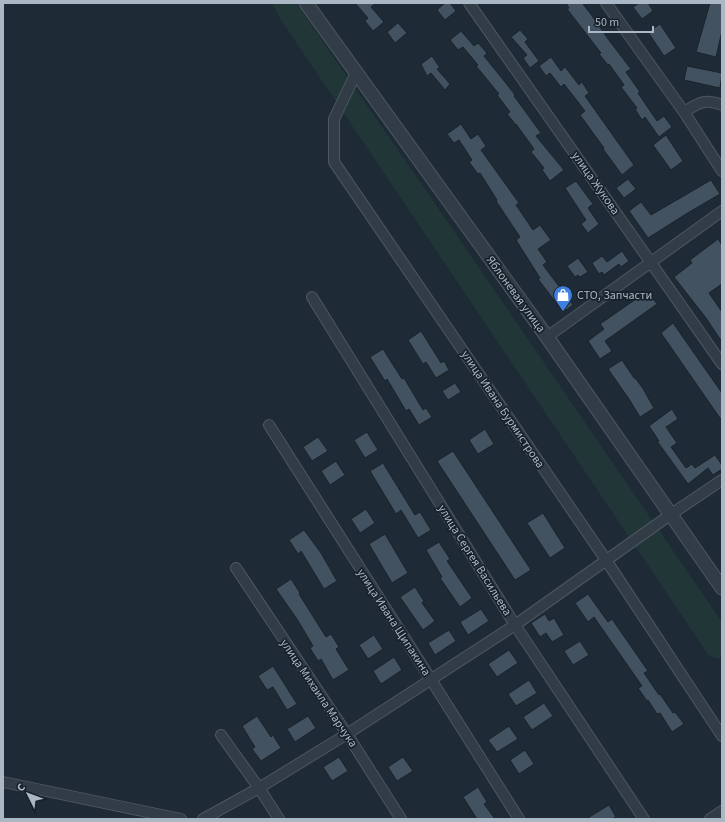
<svg xmlns="http://www.w3.org/2000/svg" width="725" height="822" viewBox="0 0 725 822" font-family="'Source Sans 3',sans-serif">
<rect width="100%" height="100%" fill="#1e2a36"/>
<!-- green -->
<path fill="#203637" d="M272,3h24l125,180 301,439v34l-3,3 -10,-3 -428,-636z"/>
<!-- building -->
<g fill="#435260" stroke="#19232c">
<path d="M355,3h21l-5,4 13,15 -11,9 -8,-10 3,-3z"/>
<path d="M445,3h5l6,8 -11,9 -8,-10z"/>
<path d="M566,3h16l8,10 18,26 23,30 -5,3 14,20 -2,1 19,28 7,-5 8,11 -13,10 -14,-20 -3,3 -7,-11 2,-1 -16,-21 3,-2 -15,-21 -1,1 -9,-11 2,-1 -34,-44 2,-1z"/>
<path d="M639,3h9l5,8 -11,8 -9,-12z"/>
<path d="M710,3h12v28l-6,26 -20,-5z"/>
<path d="M398,23l9,10 -12,10 -8,-11z"/>
<path d="M660,24l16,24 -12,8 -16,-24z"/>
<path d="M520,30l8,9 -3,3 14,19 -9,7 -7,-10 4,-3 -16,-18z"/>
<path d="M461,31l13,15 4,-3 9,10 -3,3 25,31 6,8 -1,1 27,37 -5,3 28,34 -14,11 -8,-11 2,-2 -13,-16 3,-3 -18,-25v1l-9,-11 3,-2 -13,-17 2,-1 -23,-28 2,-1 -15,-18 -5,3 -8,-10z"/>
<path d="M432,56l8,12 -3,1 13,15 -5,6 -14,-17 -4,3 -6,-12z"/>
<path d="M551,57l10,14 4,-4 14,18 3,-3 7,11 -4,3 49,69 -12,10 -19,-26 1,-1 -24,-33 5,-4 -21,-27 -3,3 -11,-14 -4,3 -7,-10z"/>
<path d="M687,66l35,7 -2,15 -36,-8z"/>
<path d="M461,124l10,15 7,-5 8,12 -5,4 38,53 -3,2 17,25 7,-5 11,15 -13,9 9,13 -4,3 30,40 -10,7 -25,-33 2,-1 -24,-38 4,-3 -24,-36 1,-1 -17,-27 -2,1 -9,-12 3,-2 -13,-20 -5,3 -7,-9z"/>
<path d="M666,135l17,26 -12,9 -18,-25z"/>
<path d="M628,179l8,10 -12,9 -8,-10z"/>
<path d="M711,180l9,14 -34,20 -38,24 -19,-27 12,-9 10,13z"/>
<path d="M576,181l17,23 -5,4 11,16 -11,9 -7,-9 5,-4 -21,-32z"/>
<path d="M718,239l4,6v39l-13,9 13,19v30l-16,-24 -32,-41 18,-14 -2,-3z"/>
<path d="M622,251l7,10 -8,6 -2,-3 -15,11 -2,-3 -3,2 -7,-11 10,-7 5,6z"/>
<path d="M578,258l10,14 -8,5 -2,-2 -3,2 -8,-11z"/>
<path d="M646,290l11,14 -52,37 7,10 -12,8 -12,-18 16,-12 -4,-5 36,-25z"/>
<path d="M673,323l49,70v28l-61,-88z"/>
<path d="M421,331l20,32 3,-2 5,9 -13,8 -10,-16 -3,2 -15,-24z"/>
<path d="M383,349l19,30 2,-1 19,32 3,-2 6,9 -13,8 -10,-16 -3,2 -19,-32 -2,2 -15,-24z"/>
<path d="M622,360l12,18h1l7,9 12,21 -14,9 -11,-18 -21,-30z"/>
<path d="M455,383l6,9 -13,8 -6,-9z"/>
<path d="M672,409l6,10 -12,8 11,16 -6,4 15,21 6,-4 3,4 20,-13 7,10v4l-9,6 -5,-7 -20,16 -31,-43h2l-10,-15z"/>
<path d="M485,429l9,15 -16,10 -9,-14z"/>
<path d="M367,432l11,18 -13,8 -11,-18z"/>
<path d="M318,437l10,14 -16,10 -9,-14z"/>
<path d="M453,451l78,119 -16,10 -78,-119z"/>
<path d="M336,461l9,14 -15,10 -9,-14z"/>
<path d="M383,463l32,52 5,-3 11,18 -13,8 -17,-28 -5,4 -26,-43z"/>
<path d="M366,509l9,14 -15,10 -9,-14z"/>
<path d="M543,513l22,35 -15,10 -23,-35z"/>
<path d="M304,530l17,23 16,28 -13,8 -23,-38 -3,3 -9,-14z"/>
<path d="M385,534l23,39 -16,10 -23,-39z"/>
<path d="M439,542l11,17 -3,2 25,37 -12,9 -20,-29 2,-1 -16,-27z"/>
<path d="M291,579l9,14 -1,1 27,43 5,-3 8,13 -3,2 13,21 -16,10 -12,-21 -3,2 -8,-13 3,-2 -16,-27 -21,-30z"/>
<path d="M415,587l9,14 -2,2 13,18 -12,9 -23,-33z"/>
<path d="M588,594l20,28 4,-3 36,52 -4,2 15,22 1,-1 13,19 2,-1 9,12 -12,8 -12,-19 -3,1 -9,-14 -1,1 -9,-13 4,-2 -48,-69 -6,5 -13,-19z"/>
<path d="M481,609l8,12 -21,14 -8,-13z"/>
<path d="M545,614l4,7 5,-3 10,17 -12,7 -6,-9 -6,4 -9,-14z"/>
<path d="M449,630l7,11 -21,14 -7,-12z"/>
<path d="M374,635l9,14 -15,10 -9,-14z"/>
<path d="M580,641l9,14 -16,10 -9,-14z"/>
<path d="M509,650l9,13 -21,14 -9,-13z"/>
<path d="M394,657l8,13 -21,14 -8,-13z"/>
<path d="M273,666l24,38 -10,6 -14,-23 -6,3 -9,-14z"/>
<path d="M529,680l8,13 -21,13 -8,-12z"/>
<path d="M544,703l9,13 -21,14 -9,-13z"/>
<path d="M257,716l14,21 2,-2 8,13 -20,13 -9,-12 3,-2 -13,-21z"/>
<path d="M308,716l8,12 -21,14 -8,-13z"/>
<path d="M509,726l9,13 -21,13 -9,-12z"/>
<path d="M525,750l9,14 -15,10 -9,-14z"/>
<path d="M339,757l9,14 -16,10 -9,-14z"/>
<path d="M403,757l10,14 -16,10 -9,-14z"/>
<path d="M478,787l9,15 -3,2 11,15h-18l-14,-22z"/>
<path d="M609,805l7,12 -4,2h-26z"/>
</g>
<g fill="none" stroke-linecap="round" stroke-linejoin="round">
<!-- minor casing -->
<g stroke="#4c5762" stroke-width="12">
<g id="minor">
<path d="M469,3l253,361"/>
<path d="M606,3l78,109 38,59"/>
<path d="M356,73l-22,46v43l272,398 116,176"/>
<path d="M684,112c15,-9 20,-14 38,-7"/>
<path d="M312,297l203,328 129,194"/>
<path d="M547,337l175,-126"/>
<path d="M269,425l161,253 89,141"/>
<path d="M236,568l111,166 54,85"/>
<path d="M221,735l38,53 20,31"/>
<path d="M3,782l178,37"/>
<path d="M203,819l56,-31 88,-54 168,-109 155,-110 52,-35"/>
<path d="M710,819l12,-8"/>
</g>
</g>
<!-- tertiary casing -->
<g stroke="#4c5762" stroke-width="15">
<path id="tertiary" d="M306,3l241,334 175,251"/>
</g>
<!-- minor -->
<use href="#minor" stroke="#313c46" stroke-width="10"/>
<!-- tertiary -->
<use href="#tertiary" stroke="#313c46" stroke-width="13"/>
</g>
<!-- icons -->
<defs>
<g id="shop-pin" transform="scale(1)"><path d="M0 17L-7.5 6A9.5 9.5 0 1 1 7.5 6Z" fill="#3f7fe0" stroke="#17212a"/><path d="M-5-2.5h2.3a2.7 3.5 0 0 1 5.4 0H5L5.5 6h-11ZM-1.5-2.5h3a1.5 2.3 0 0 0-3 0Z" fill="#fff"/></g>
</defs>
<g fill-rule="evenodd">
<use href="#shop-pin" x="563" y="295"/>
</g>
<g text-anchor="middle" stroke-width="3.5" stroke-linejoin="round" paint-order="stroke">
<!-- street labels -->
<g font-size="12" fill="#aab7c4" stroke="#17212a">
<text transform="translate(596 183) rotate(55)" y="4">улица Жукова</text>
<text transform="translate(516 294) rotate(54)" y="4">Яблоневая улица</text>
<text transform="translate(503 409) rotate(56)" y="4">улица Ивана Бурмистрова</text>
<text transform="translate(475 560) rotate(58)" y="4">улица Сергея Васильева</text>
<text transform="translate(394 622) rotate(57)" y="4">улица Ивана Щипакина</text>
<text transform="translate(319 693) rotate(56)" y="4">улица Михаила Марчука</text>
</g>
<!-- poi labels -->
<g font-size="12" fill="#aab7c4" stroke="#17212a" text-anchor="start">
<text x="577" y="299">СТО, Запчасти</text>
</g>
</g>
<!-- border -->
<rect width="725" height="822" fill="none" stroke="#aab7c4" stroke-width="8"/>
<!-- north arrow -->
<g transform="translate(28 794) rotate(312)" stroke="#17212a" stroke-width="3" paint-order="stroke">
<path d="M0-3L7 15L0 10L-7 15Z" fill="#aab7c4"/>
<text y="-6" font-size="11" font-weight="bold" text-anchor="middle" fill="#aab7c4">С</text>
</g>
<!-- scale -->
<path d="M589 26v6h64v-6" fill="none" stroke="#aab7c4" stroke-width="2"/>
<text x="595" y="26" font-size="12" fill="#aab7c4" stroke="#17212a" stroke-width="3" paint-order="stroke">50 m</text>
</svg>
